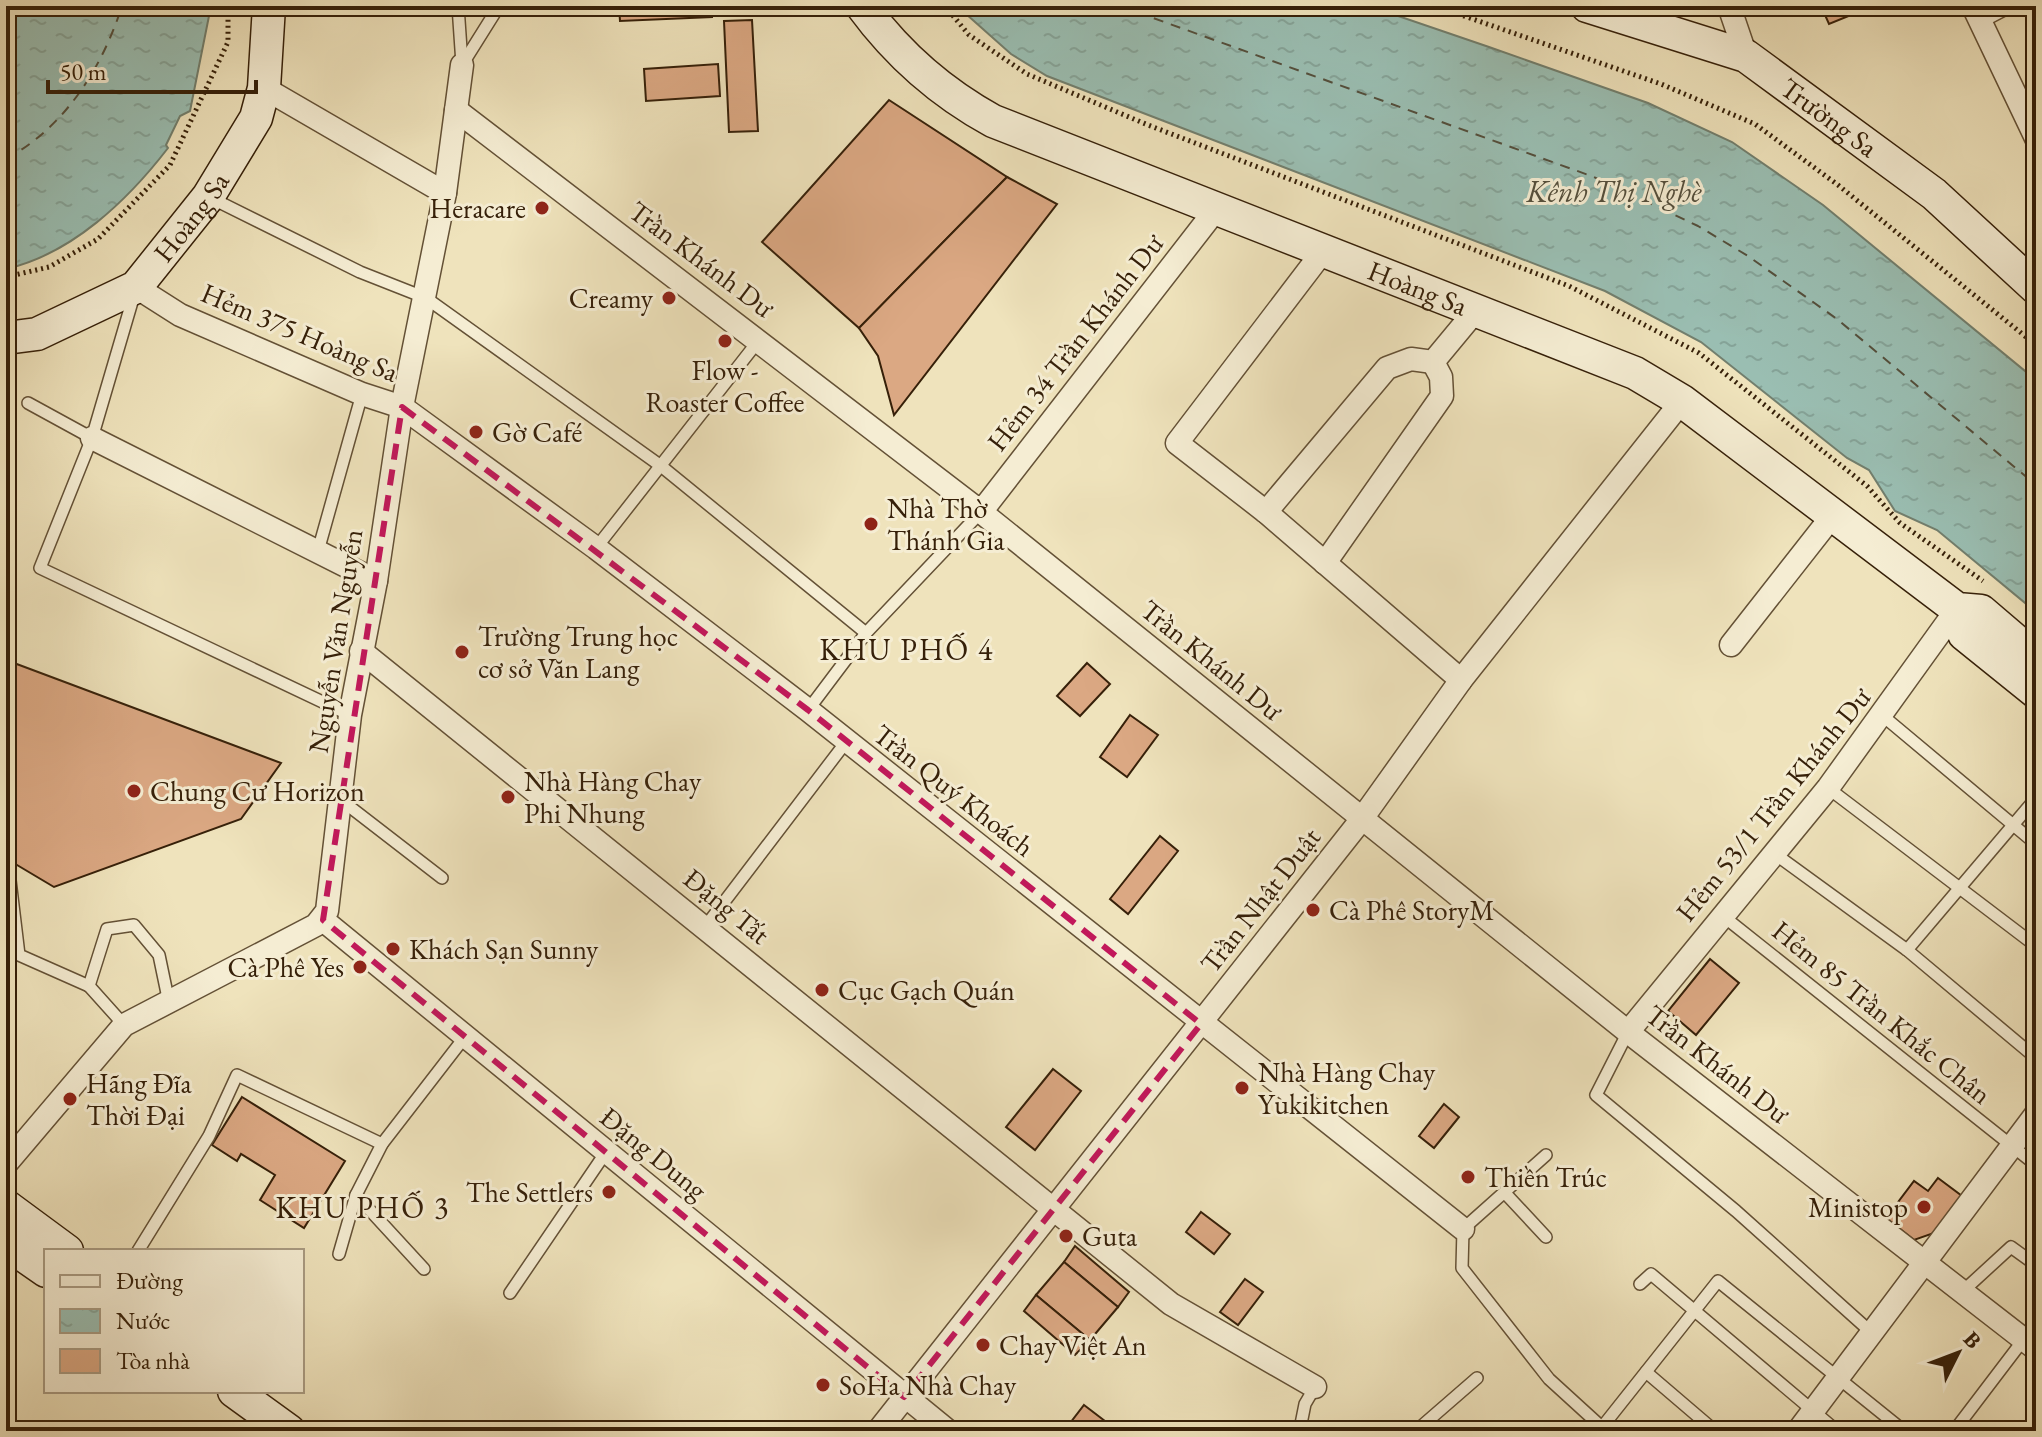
<svg xmlns="http://www.w3.org/2000/svg" width="2042" height="1437" viewBox="0 0 2042 1437" font-family="'EB Garamond',serif">
<defs>
<pattern id="water-ripples" width="26" height="14" patternUnits="userSpaceOnUse" patternTransform="scale(2)"><rect width="26" height="14" fill="#9abeb2"/><path d="M2 4q2-2 4 0t4 0M15 11q2-2 4 0t4 0" fill="none" stroke="#85a398"/></pattern>
</defs>
<rect width="100%" height="100%" fill="#efe3bc"/>
<filter id="stains"><feTurbulence type="fractalNoise" baseFrequency=".0025" numOctaves="4"/><feColorMatrix values="0 0 0 0 .2 0 0 0 0 .09 0 0 0 0 .02 0 0 0 .5 -.17"/></filter>
<radialGradient id="worn" r=".72"><stop offset=".6" stop-color="#630" stop-opacity="0"/><stop offset="1" stop-color="#630" stop-opacity=".3"/></radialGradient>
<!-- water -->
<g fill="url(#water-ripples)" stroke="#727f6e" stroke-width="2">
<path d="M12,6h199l-21,105 -10,5 -14,29 2,3c-40,52 -96,106 -162,121v-254z"/>
<path d="M957,6h412l120,41 159,56 84,39 91,63 213,175v232l-99,-82 -42,-19 -26,-41 -22,-12 -146,-116 -96,-51 -558,-215 -36,-22z"/>
</g>
<g fill="none" stroke-linecap="round" stroke-linejoin="round">
<!-- ferry -->
<g stroke="#544f3c" stroke-width="2" stroke-dasharray="10 8" stroke-linecap="butt">
<path d="M1120,6l474,171 104,49 50,30 89,63 199,166"/>
<path d="M6,159c59,-32 96,-91 116,-153"/>
</g>
</g>
<!-- building -->
<g fill="#dba883" stroke="#362009" stroke-width="2">
<path d="M619,6h92l1,11 -92,4z"/>
<path d="M1821,6h52l-44,18z"/>
<path d="M752,20l6,111 -29,1 -5,-111z"/>
<path d="M718,64l2,32 -74,5 -2,-32z"/>
<path d="M889,100l118,77 -148,151 -97,-86z"/>
<path d="M1007,177l50,27 -163,211 -16,-59 -19,-28z"/>
<path d="M6,660l275,103 -40,56 -187,68 -42,-25z"/>
<path d="M1087,663l23,21 -30,32 -23,-20z"/>
<path d="M1130,715l28,20 -31,42 -27,-20z"/>
<path d="M1160,836l18,15 -50,63 -18,-15z"/>
<path d="M1710,959l29,24 -43,52 -28,-24z"/>
<path d="M1053,1069l28,22 -46,59 -29,-23z"/>
<path d="M242,1097l103,64 -41,67 -44,-28 15,-25 -34,-21 -4,7 -25,-16z"/>
<path d="M1444,1104l15,13 -25,31 -15,-12z"/>
<path d="M1938,1178l24,18 -28,37 -20,7 -28,-22 28,-37 14,10z"/>
<path d="M1201,1212l29,22 -16,20 -28,-22z"/>
<path d="M1075,1246l54,46 -11,15 -54,-45z"/>
<path d="M1064,1262l54,45 -28,33 -54,-45z"/>
<path d="M1245,1279l18,13 -25,33 -18,-13z"/>
<path d="M1036,1295l54,45 -15,15 -51,-44z"/>
<path d="M1084,1405l34,26h-54z"/>
</g>
<g fill="none" stroke-linecap="round" stroke-linejoin="round">
<!-- lane casing -->
<g stroke="#645136" stroke-width="14">
<g id="lane">
<path d="M458,6l4,58"/>
<path d="M462,65l37,-59"/>
<path d="M211,198l149,74 66,26 235,168 205,167"/>
<path d="M134,295l-42,143 -52,130 310,147"/>
<path d="M28,403l64,35"/>
<path d="M596,548l163,-208"/>
<path d="M318,551l44,-157"/>
<path d="M808,710l58,-77 115,-121"/>
<path d="M1883,716l153,128"/>
<path d="M1828,788l208,158"/>
<path d="M341,800l101,78"/>
<path d="M6,847l13,108 70,31"/>
<path d="M1775,854l132,96 129,108"/>
<path d="M1723,916l313,249"/>
<path d="M705,927l141,-185"/>
<path d="M1907,950l129,-152"/>
<path d="M124,1025l-35,-39 18,-57 27,-4 25,30 10,48"/>
<path d="M1628,1032l-32,63 140,116 136,122"/>
<path d="M1546,1155l-83,74 -1,39 87,111 57,52"/>
<path d="M1505,1193l41,44"/>
<path d="M356,1195l68,74"/>
<path d="M138,1251l71,-115 28,-61 145,69"/>
<path d="M339,1254l17,-59 26,-51 82,-106"/>
<path d="M1640,1284l11,-10 186,157"/>
<path d="M1962,1292l49,-45 25,18"/>
<path d="M510,1293l96,-141"/>
<path d="M1646,1372l69,59"/>
<path d="M1430,1421l10,10"/>
<path d="M1301,1424l4,-20 10,-17"/>
<path d="M1416,1431l61,-53"/>
<path d="M1599,1431l119,-150 186,150"/>
<path d="M1954,1431l70,-92"/>
</g>
</g>
<!-- street casing -->
<g stroke="#645136" stroke-width="25">
<g id="street">
<path d="M1729,6l17,50"/>
<path d="M1973,6l63,132"/>
<path d="M1979,17l21,-11"/>
<path d="M264,88l181,105"/>
<path d="M456,110l525,402 647,520 408,317"/>
<path d="M1324,250l-147,193 89,69 195,168"/>
<path d="M136,287l44,28 182,79 40,13 194,141 212,162 655,519"/>
<path d="M92,438l284,143"/>
<path d="M981,512l236,-304"/>
<path d="M1266,512l121,-144 24,-9 22,3 44,-53"/>
<path d="M1325,563l117,-167 -1,-19 -8,-15"/>
<path d="M1731,645l102,-130"/>
<path d="M361,651l810,653 144,83"/>
<path d="M323,920l625,511"/>
<path d="M1628,1032l200,-244 129,-179"/>
<path d="M6,1164l118,-139 192,-100 11,-14 23,-196 26,-134 26,-174 43,-214 17,-128"/>
<path d="M878,1431l483,-611 100,-140 221,-279"/>
<path d="M1798,1431l238,-317"/>
</g>
</g>
<!-- secondary casing -->
<g stroke="#362009" stroke-width="35">
<g id="secondary">
<path id="s1" d="M862,6c36,49 78,86 131,115l642,252 47,28 275,208 24,2 55,47"/>
<path id="s2" d="M1587,6l159,50 188,138 102,94"/>
<path id="s3" d="M6,338l31,-4 99,-47 72,-90 48,-79 8,-30 5,-82"/>
<path d="M1957,609l7,25 72,58"/>
<path d="M6,1206l61,45"/>
<path d="M6,1243l40,28"/>
<path d="M234,1391l55,40"/>
</g>
</g>
<!-- path -->
<g stroke="#362009" stroke-width="5" stroke-dasharray="2 4" stroke-linecap="butt">
<path d="M945,6l24,29 58,39 121,51 421,161 130,67 168,133 33,37 83,58"/>
<path d="M1435,6l226,78 94,40 83,61 198,160"/>
<path d="M6,277l43,-10 49,-28 72,-74 58,-123v-36"/>
</g>
<!-- lane -->
<use href="#lane" stroke="#f5edd3" stroke-width="11"/>
<!-- street -->
<use href="#street" stroke="#f5edd3" stroke-width="22"/>
<!-- secondary -->
<use href="#secondary" stroke="#f5edd3" stroke-width="32"/>
</g>
<!-- marked area -->
<path fill="none" stroke="#c2185b" stroke-width="6" stroke-dasharray="16 10" stroke-linejoin="round" d="M402,407l406,303 393,314 -297,373 -581,-477z"/>
<!-- markers -->
<g fill="#8f2418" stroke="#f5edd3" stroke-width="3">
<circle cx="542" cy="208" r="8"/>
<circle cx="669" cy="298" r="8"/>
<circle cx="725" cy="341" r="8"/>
<circle cx="476" cy="432" r="8"/>
<circle cx="871" cy="524" r="8"/>
<circle cx="462" cy="652" r="8"/>
<circle cx="134" cy="791" r="8"/>
<circle cx="508" cy="797" r="8"/>
<circle cx="1313" cy="910" r="8"/>
<circle cx="393" cy="949" r="8"/>
<circle cx="360" cy="967" r="8"/>
<circle cx="822" cy="990" r="8"/>
<circle cx="1242" cy="1088" r="8"/>
<circle cx="70" cy="1099" r="8"/>
<circle cx="1468" cy="1177" r="8"/>
<circle cx="609" cy="1192" r="8"/>
<circle cx="1924" cy="1207" r="8"/>
<circle cx="1066" cy="1236" r="8"/>
<circle cx="983" cy="1345" r="8"/>
<circle cx="823" cy="1385" r="8"/>
</g>
<g text-anchor="middle" stroke-width="6" stroke-linejoin="round" paint-order="stroke">
<!-- street labels -->
<g font-size="28" fill="#362009" stroke="#f5edd3">
<text dy="10" stroke="none"><textPath href="#s2" startOffset="270">Trường Sa</textPath></text>
<text dy="10" stroke="none"><textPath href="#s3" startOffset="230">Hoàng Sa</textPath></text>
<text transform="translate(702 259) rotate(37)" y="10">Trần Khánh Dư</text>
<text dy="10" stroke="none"><textPath href="#s1" startOffset="632">Hoàng Sa</textPath></text>
<text transform="translate(300 332) rotate(23)" y="10">Hẻm 375 Hoàng Sa</text>
<text transform="translate(1075 342) rotate(-52)" y="10">Hẻm 34 Trần Khánh Dư</text>
<text transform="translate(335 641) rotate(-81)" y="10">Nguyễn Văn Nguyễn</text>
<text transform="translate(1212 660) rotate(39)" y="10">Trần Khánh Dư</text>
<text transform="translate(954 790) rotate(38)" y="10">Trần Quý Khoách</text>
<text transform="translate(1773 804) rotate(-51)" y="10">Hẻm 53/1 Trần Khánh Dư</text>
<text transform="translate(1260 900) rotate(-52)" y="10">Trần Nhật Duật</text>
<text transform="translate(727 906) rotate(39)" y="10">Ðặng Tất</text>
<text transform="translate(1882 1012) rotate(39)" y="10">Hẻm 85 Trần Khắc Chân</text>
<text transform="translate(1718 1064) rotate(38)" y="10">Trần Khánh Dư</text>
<text transform="translate(654 1153) rotate(39)" y="10">Đặng Dung</text>
</g>
<!-- poi labels -->
<g font-size="28" fill="#362009" stroke="#f5edd3" text-anchor="start">
<text x="526" y="218" text-anchor="end">Heracare</text>
<text x="653" y="308" text-anchor="end">Creamy</text>
<text x="725" y="380" text-anchor="middle">Flow -<tspan x="725" dy="32">Roaster Coffee</tspan></text>
<text x="492" y="442">Gờ Café</text>
<text x="887" y="518">Nhà Thờ<tspan x="887" dy="32">Thánh Gia</tspan></text>
<text x="478" y="646">Trường Trung học<tspan x="478" dy="32">cơ sở Văn Lang</tspan></text>
<text x="524" y="791">Nhà Hàng Chay<tspan x="524" dy="32">Phi Nhung</tspan></text>
<text x="150" y="801">Chung Cư Horizon</text>
<text x="1329" y="920">Cà Phê StoryM</text>
<text x="409" y="959">Khách Sạn Sunny</text>
<text x="344" y="977" text-anchor="end">Cà Phê Yes</text>
<text x="838" y="1000">Cục Gạch Quán</text>
<text x="1258" y="1082">Nhà Hàng Chay<tspan x="1258" dy="32">Yukikitchen</tspan></text>
<text x="86" y="1093">Hãng Đĩa<tspan x="86" dy="32">Thời Đại</tspan></text>
<text x="1484" y="1187">Thiền Trúc</text>
<text x="593" y="1202" text-anchor="end">The Settlers</text>
<text x="1908" y="1217" text-anchor="end">Ministop</text>
<text x="1082" y="1246">Guta</text>
<text x="999" y="1355">Chay Việt An</text>
<text x="839" y="1395">SoHa Nhà Chay</text>
</g>
<!-- water labels -->
<g font-size="30" font-style="italic" fill="#544f3c" stroke="#f5edd3">
<text x="1614" y="202">Kênh Thị Nghè</text>
</g>
<!-- neighbourhood labels -->
<g font-size="30" letter-spacing="2" fill="#362009" stroke="#f5edd3">
<text x="907" y="660">KHU PHỐ 4</text>
<text x="363" y="1218">KHU PHỐ 3</text>
</g>
</g>
<!-- margin -->
<rect width="2042" height="1437" fill="none" stroke="#efe3bc" stroke-width="32"/>
<rect x="8" y="8" width="2026" height="1421" fill="none" stroke="#362009" stroke-width="4"/>
<rect x="16" y="16" width="2010" height="1405" fill="none" stroke="#362009" stroke-width="2"/>
<!-- legend -->
<rect x="44" y="1249" width="260" height="144" fill="#f5edd3" stroke="#a99b82" stroke-width="2"/>
<rect x="60" y="1275" width="40" height="12" fill="#f5edd3" stroke="#a99b82" stroke-width="2"/>
<text x="116" y="1289" font-size="24" fill="#362009">Đường</text>
<rect x="60" y="1309" width="40" height="24" fill="url(#water-ripples)" stroke="#a99b82" stroke-width="2"/>
<text x="116" y="1329" font-size="24" fill="#362009">Nước</text>
<rect x="60" y="1349" width="40" height="24" fill="#dba883" stroke="#a99b82" stroke-width="2"/>
<text x="116" y="1369" font-size="24" fill="#362009">Tòa nhà</text>
<!-- north arrow -->
<g transform="translate(1958 1353) rotate(48)" stroke="#f5edd3" stroke-width="6" paint-order="stroke">
<path d="M0-6L14 30L0 20L-14 30Z" fill="#362009"/>
<text y="-12" font-size="22" font-weight="bold" text-anchor="middle" fill="#362009">B</text>
</g>
<!-- scale -->
<path d="M48 80v12h208v-12" fill="none" stroke="#362009" stroke-width="4"/>
<text x="60" y="80" font-size="24" fill="#362009" stroke="#f5edd3" stroke-width="6" paint-order="stroke">50 m</text>
<rect width="100%" height="100%" filter="url(#stains)"/>
<rect width="100%" height="100%" fill="url(#worn)"/>
</svg>
